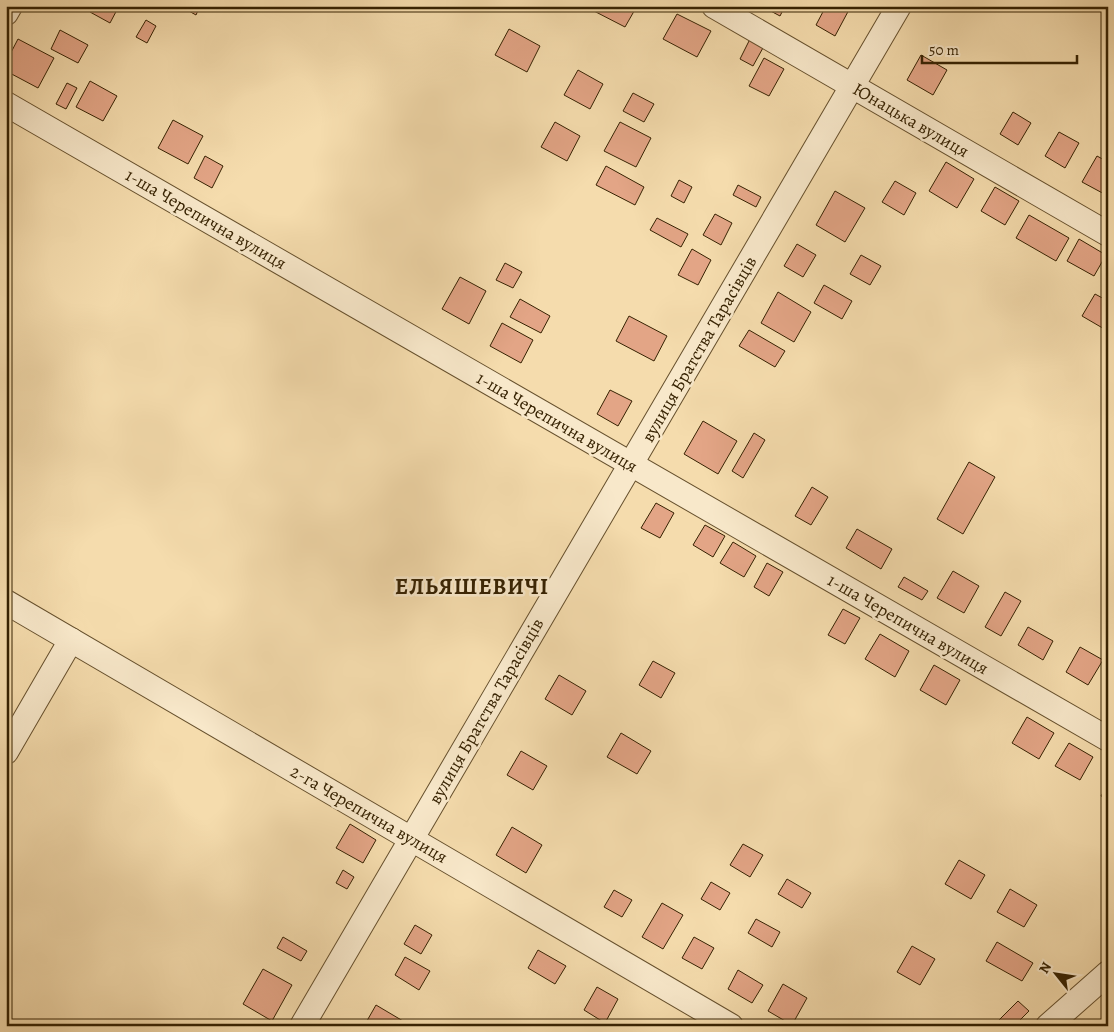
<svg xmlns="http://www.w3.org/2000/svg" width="1114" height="1032" viewBox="0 0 1114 1032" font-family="Alegreya,serif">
<rect width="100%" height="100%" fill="#f5dcad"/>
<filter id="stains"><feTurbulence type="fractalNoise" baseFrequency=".004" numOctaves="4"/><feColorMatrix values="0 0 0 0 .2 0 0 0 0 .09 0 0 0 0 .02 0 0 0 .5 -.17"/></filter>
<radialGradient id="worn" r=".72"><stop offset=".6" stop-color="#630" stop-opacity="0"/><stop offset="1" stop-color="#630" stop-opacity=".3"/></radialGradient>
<!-- building -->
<g fill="#e3a586" stroke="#362202">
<path d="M93,6h26l-9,17 -20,-11z"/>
<path d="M180,6h20l-4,9z"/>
<path d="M594,6h43l-12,21 -33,-17z"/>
<path d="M766,6h19l-5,10 -15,-8z"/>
<path d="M826,6h25l-16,30 -19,-11z"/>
<path d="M677,14l34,17 -14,26 -34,-18z"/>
<path d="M146,20l10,6 -9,17 -11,-6z"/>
<path d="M509,29l31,17 -13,26 -32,-17z"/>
<path d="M60,30l28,15 -10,18 -27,-14z"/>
<path d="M18,39l36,19 -16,30 -32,-17v-9z"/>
<path d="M750,39l14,7 -11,20 -13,-7z"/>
<path d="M921,55l26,15 -14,25 -26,-15z"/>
<path d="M764,58l20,11 -15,27 -20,-10z"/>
<path d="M578,70l25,14 -13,25 -26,-14z"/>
<path d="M90,81l27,15 -14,25 -27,-14z"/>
<path d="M67,83l10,5 -11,21 -10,-5z"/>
<path d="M633,93l21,11 -10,18 -21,-11z"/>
<path d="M1013,112l18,11 -13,22 -18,-11z"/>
<path d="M173,120l30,16 -15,28 -30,-16z"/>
<path d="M555,122l25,14 -13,25 -26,-14z"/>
<path d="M620,122l31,16 -15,29 -32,-16z"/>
<path d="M1059,132l20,11 -14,25 -20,-12z"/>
<path d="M205,156l18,10 -11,22 -18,-10z"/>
<path d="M1097,156l11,6v34l-26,-14z"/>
<path d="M946,162l28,17 -17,29 -28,-17z"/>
<path d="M606,166l38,21 -9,18 -39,-20z"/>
<path d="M679,180l13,7 -8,16 -13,-7z"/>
<path d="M895,181l21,12 -12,22 -22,-13z"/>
<path d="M738,185l23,12 -5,10 -23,-12z"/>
<path d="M995,187l24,14 -14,24 -24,-14z"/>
<path d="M835,191l30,17 -20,34 -29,-17z"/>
<path d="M715,214l17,9 -11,22 -18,-10z"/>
<path d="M1029,215l40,23 -13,23 -40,-23z"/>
<path d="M657,218l31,16 -7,13 -31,-17z"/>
<path d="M1079,239l27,16 -12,21 -27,-15z"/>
<path d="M797,244l19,11 -13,22 -19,-11z"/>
<path d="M692,249l19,11 -13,25 -20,-10z"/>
<path d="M861,255l20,11 -11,19 -20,-11z"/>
<path d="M505,263l17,9 -9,16 -17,-8z"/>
<path d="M460,277l26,14 -17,33 -27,-15z"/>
<path d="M824,285l28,16 -10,18 -28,-16z"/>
<path d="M778,292l33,20 -17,30 -33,-19z"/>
<path d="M1095,294l13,7v26l-2,3 -24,-14z"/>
<path d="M520,299l30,17 -9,17 -31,-16z"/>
<path d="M629,316l38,20 -13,25 -38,-20z"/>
<path d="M502,323l31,17 -12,23 -31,-17z"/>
<path d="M749,330l36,21 -10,16 -36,-21z"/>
<path d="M610,390l22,11 -14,25 -21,-12z"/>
<path d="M703,421l34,20 -19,33 -34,-20z"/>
<path d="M754,433l11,7 -22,38 -11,-7z"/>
<path d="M969,462l26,15 -32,57 -26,-15z"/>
<path d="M812,487l16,10 -17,28 -16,-9z"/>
<path d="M656,503l18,10 -14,25 -19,-10z"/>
<path d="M705,525l20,11 -12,21 -20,-12z"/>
<path d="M857,529l35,20 -11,20 -35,-21z"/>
<path d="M733,542l23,14 -12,21 -24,-14z"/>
<path d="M767,563l16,9 -14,24 -15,-9z"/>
<path d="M953,571l26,15 -15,27 -27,-15z"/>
<path d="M904,577l24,14 -6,9 -24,-13z"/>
<path d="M1005,592l16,9 -20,35 -16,-9z"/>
<path d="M843,609l17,9 -15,26 -17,-9z"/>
<path d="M1028,627l25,14 -10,19 -25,-15z"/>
<path d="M880,634l29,17 -14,26 -30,-18z"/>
<path d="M1080,647l23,13 -15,25 -22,-13z"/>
<path d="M653,661l22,12 -14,25 -22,-13z"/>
<path d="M934,665l26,15 -14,25 -26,-15z"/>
<path d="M559,675l27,16 -14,24 -27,-16z"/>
<path d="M1027,717l27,16 -15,26 -27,-16z"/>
<path d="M621,733l30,18 -14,23 -30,-17z"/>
<path d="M1069,743l24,14 -13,23 -25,-14z"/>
<path d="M521,751l26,15 -14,24 -26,-15z"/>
<path d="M1108,784v16l-7,-4z"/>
<path d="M350,824l26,16 -13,23 -27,-15z"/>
<path d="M512,827l30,18 -16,28 -30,-18z"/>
<path d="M743,844l20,11 -13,22 -20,-12z"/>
<path d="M959,860l26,15 -14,24 -26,-15z"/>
<path d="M343,870l11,7 -7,12 -11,-6z"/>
<path d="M787,879l24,14 -9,15 -24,-14z"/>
<path d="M711,882l19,11 -10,17 -19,-11z"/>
<path d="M1010,889l27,16 -13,22 -27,-15z"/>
<path d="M614,890l18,10 -10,17 -18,-10z"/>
<path d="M662,903l21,12 -20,34 -21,-12z"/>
<path d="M756,919l24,13 -8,15 -24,-14z"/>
<path d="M415,925l17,10 -11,19 -17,-10z"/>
<path d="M283,937l24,14 -6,10 -24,-13z"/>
<path d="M694,937l20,11 -12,21 -20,-11z"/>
<path d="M997,942l36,21 -11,18 -36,-20z"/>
<path d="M912,946l23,13 -15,26 -23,-13z"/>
<path d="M538,950l28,16 -11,18 -27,-16z"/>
<path d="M405,957l25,14 -11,19 -24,-15z"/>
<path d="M263,969l29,16 -20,36 -29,-17z"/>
<path d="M738,970l25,15 -11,18 -24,-14z"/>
<path d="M783,984l24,14 -15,27 -24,-14z"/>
<path d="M597,987l21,12 -13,24 -21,-13z"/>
<path d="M1018,1001l11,10 -15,15h-9l-6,-6z"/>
<path d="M376,1005l27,16 -3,5h-36z"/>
</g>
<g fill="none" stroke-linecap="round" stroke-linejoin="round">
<!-- minor casing -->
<g stroke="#66502d" stroke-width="26">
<g id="minor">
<path d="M714,6l394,228"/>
<path d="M6,13l4,-7"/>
<path d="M6,104l1102,635"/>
<path d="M6,602l725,424"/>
<path d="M6,752l65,-112"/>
<path d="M302,1026l597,-1020"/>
<path d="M1048,1026l60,-53"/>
</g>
</g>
<!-- minor -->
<use href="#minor" stroke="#f8e8ca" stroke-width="24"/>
</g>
<g text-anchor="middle" stroke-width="5" stroke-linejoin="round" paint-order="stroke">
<!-- street labels -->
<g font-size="18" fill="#362202" stroke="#f8e8ca">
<text transform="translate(911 120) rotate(30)" y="6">Юнацька вулиця</text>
<text transform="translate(206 219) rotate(30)" y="6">1-ша Черепична вулиця</text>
<text transform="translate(699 349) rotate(-60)" y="6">вулиця Братства Тарасівців</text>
<text transform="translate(557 422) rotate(30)" y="6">1-ша Черепична вулиця</text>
<text transform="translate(908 624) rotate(30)" y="6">1-ша Черепична вулиця</text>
<text transform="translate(486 711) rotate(-60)" y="6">вулиця Братства Тарасівців</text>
<text transform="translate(369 814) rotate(30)" y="6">2-га Черепична вулиця</text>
</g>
<!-- district labels -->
<g font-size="22" font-weight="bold" letter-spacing="1" fill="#362202" stroke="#f8e8ca">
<text x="472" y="594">ЕЛЬЯШЕВИЧІ</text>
</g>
</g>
<!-- margin -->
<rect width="1114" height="1032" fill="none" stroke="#f5dcad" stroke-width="25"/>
<rect x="8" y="8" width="1099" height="1017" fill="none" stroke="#362202" stroke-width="2.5"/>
<rect x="12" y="12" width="1089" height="1007" fill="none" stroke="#362202"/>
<!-- north arrow -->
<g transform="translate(1056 974) rotate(300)" stroke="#f8e8ca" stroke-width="4" paint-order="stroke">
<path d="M0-4L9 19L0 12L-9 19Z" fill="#362202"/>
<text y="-8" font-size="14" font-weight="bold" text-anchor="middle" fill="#362202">N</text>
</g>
<!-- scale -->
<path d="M922 55v8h155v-8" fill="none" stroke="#362202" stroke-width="2.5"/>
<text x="929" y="55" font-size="15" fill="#362202" stroke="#f8e8ca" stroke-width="4" paint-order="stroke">50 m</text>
<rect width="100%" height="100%" filter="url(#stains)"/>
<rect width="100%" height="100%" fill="url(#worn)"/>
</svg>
